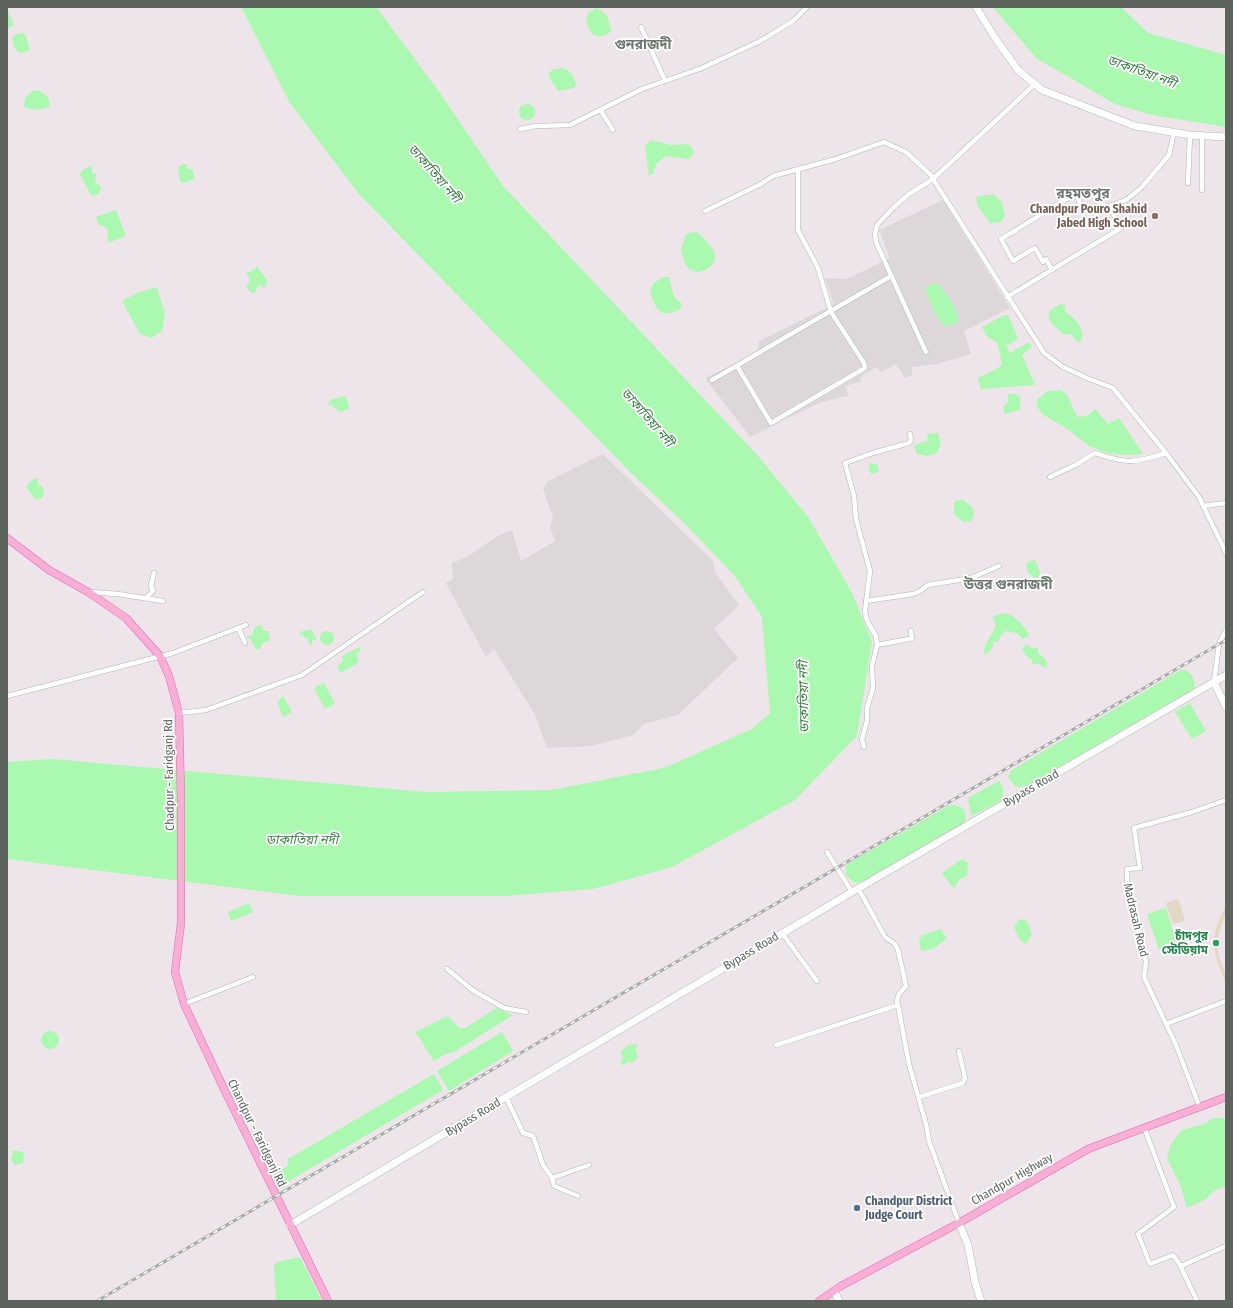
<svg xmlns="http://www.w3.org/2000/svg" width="1233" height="1308" viewBox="0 0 1233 1308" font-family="'Fira Sans Condensed','Noto Sans Bengali',sans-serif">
<rect width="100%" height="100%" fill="#eee5ea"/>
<!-- industrial -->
<g fill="#ddd7da">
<path d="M943,200l67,108 -46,23 7,23 -34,10 -25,3v8l-7,3 -9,-14 -15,8 -5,-5 -16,10 2,4 -16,5 2,10 -27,6 -71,35 -45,-59 53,-26 1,-11 75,-37 -9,-26 22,1 43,-21 -11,-28z"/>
<path d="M603,454l110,107 2,11 24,33 -25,24 24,29 -60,57 -34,9 -11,11 -41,11 -45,2 -13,-35 -40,-64 -8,8 -40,-74 7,-4 -1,-16 15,-6 32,-22 13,-5 9,31 34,-20 -5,-14 3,-9 -10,-29 4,-7z"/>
</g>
<!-- green -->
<g fill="#e3d8c3">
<path d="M1178,899l7,22 -12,3 -7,-21z"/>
<path d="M1226,907c0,12 -9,24 -9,39 1,13 9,23 9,36 -13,-27 -18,-48 0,-75z"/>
</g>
<!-- water -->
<g fill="#abf8b0">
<path d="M241,7h135l64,86 63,93 255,270 51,62 42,73 21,50 -15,95 -62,64 -123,67 -79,22 -89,7h-204l-293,-37v-97l46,-3 374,33 124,-2 113,-22 88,-39 18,-16 -8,-96 -28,-42 -50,-52 -55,-52 -270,-277 -69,-91z"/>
<path d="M993,7h128l27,26 78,22v72l-74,-12 -37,-11 -79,-46z"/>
<path d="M7,8l7,17 -7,4z"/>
<path d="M597,8l10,7 4,16c-5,6 -12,6 -19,3l-6,-11 2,-10z"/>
<path d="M17,34l6,-1 3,3 4,14 -9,3c-7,-2 -9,-10 -8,-17z"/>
<path d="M561,68c9,1 14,9 15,17l-2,3 -16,3 -9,-14v-4l3,-3z"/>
<path d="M38,90l10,7 2,9c-6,5 -19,4 -26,1l1,-9 7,-7z"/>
<circle cx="527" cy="112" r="8"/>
<path d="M651,140l20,5 17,-1 6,7 -1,4 -5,4 -22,-3 -10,8 -3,10 -4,1 -4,-29z"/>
<path d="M184,164h4l-2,4 7,2 2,9 -12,4 -3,-2 -2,-14z"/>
<path d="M92,166v7l4,1 -1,6 2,4 4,3 -2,7 -7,2 -8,-13 -1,-5 -4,-3 4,-5z"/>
<path d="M994,194l8,9 3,12 -4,7 -11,1 -13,-18 -1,-8z"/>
<path d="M116,210l10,26 -18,7 -1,-15 -9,-4 -2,-7z"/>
<path d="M694,232l4,1c6,6 15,13 17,22 2,12 -16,22 -25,14 -6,-4 -7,-13 -9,-19l5,-16z"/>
<path d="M257,267l10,13 -1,5 -3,3 -1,-4 -6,4v4l-4,1 -6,-6 5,-7 -5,-8h4z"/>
<path d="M663,277h6l5,20 8,7 -2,5c-20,10 -24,2 -30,-18l3,-7z"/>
<path d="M936,283c6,1 22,29 23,35l-2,5 -13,3 -8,-10 -11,-26 2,-4z"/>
<path d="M157,287l8,27 -3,17 -11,7 -11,-4 -18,-33 15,-8z"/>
<path d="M1061,304l4,1v7c9,5 20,16 17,28l-5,2 -6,-8h-8c-7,-8 -18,-12 -13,-24z"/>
<path d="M1004,315h4l10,24 -12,7 4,7 19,-11 3,5 -10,8 13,30 -54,4 -3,-11 20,-10 4,-4 -5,-22 -10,-5 -5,-10z"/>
<path d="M1060,390c11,4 11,19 18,27l9,-1 8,-7 13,15 11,-6 24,36 -17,1 -19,-2 -18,-7 -23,-18 -24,-14 -5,-8v-6l9,-8z"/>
<path d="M1008,394h8l4,3v13l-15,4 -2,-7 5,-5z"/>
<path d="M345,396l2,3 2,10 -9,3 -9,-7 -3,1 2,-6z"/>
<path d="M938,433l3,11 -4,9 -10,3 -10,-2 -3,-9 14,-4 -1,-7z"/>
<path d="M869,463l8,1 2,8 -8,2 -2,-5z"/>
<path d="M38,478l-1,5 3,3h2l2,8 -2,4 -6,2 -10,-13 7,-8z"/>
<path d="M957,500h6l10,8 1,7 -3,6 -8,1 -9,-8v-11z"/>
<path d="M1035,560l5,12 -1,5 -4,1 -7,-5 -2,-10z"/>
<path d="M1007,613c8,4 18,13 22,22l-6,4 -7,-6 -11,-2 -8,11 -4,-1v6l-8,9 -1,-8 12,-22 -3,-9 3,-2z"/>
<path d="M258,625l5,2v4h5l2,10c-6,1 -9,2 -9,8h-5l-5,-9 -5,-3 6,-2 2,-6z"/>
<path d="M311,629l6,11h-5v4h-3l-1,-5 -8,-5v-2z"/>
<circle cx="327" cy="638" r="7"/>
<path d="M1028,645l3,3h7v5l7,6 2,5 -1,4 -10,-5 -4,2v-6h-3l-7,-9 2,-4z"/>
<path d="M359,647l2,3 -5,4 3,8 -18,11 -4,-6 6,-6 -1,-5z"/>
<path d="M1181,670h5c6,4 9,11 9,18l-4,3 -163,94 -7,2 -6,-1 -7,-9 4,-7z"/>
<path d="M324,683l11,21 -10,5 -11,-21z"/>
<path d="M283,696l9,16 -9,5 -6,-15z"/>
<path d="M1190,703l16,28 -14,8 -17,-27z"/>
<path d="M999,781l4,7 -1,12 -31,16 -3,-18z"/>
<path d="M954,805l9,3 3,7 -1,7 -5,4 -99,57 -8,-1 -7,-8v-9l102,-59z"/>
<path d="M962,859l6,4 -1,13 -8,4 -5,9 -12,-16z"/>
<path d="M249,903l4,9 -22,9 -3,-9z"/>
<path d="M1166,908l11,36 -18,6 -12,-36z"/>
<path d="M1020,919l7,2 5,13 -6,10 -7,-5 -5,-12z"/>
<path d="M940,929l7,9 -14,11 -12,2 -2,-10 3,-6z"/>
<path d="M497,1008l16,7 -59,37 -8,2 -12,7 -19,-29 33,-16 11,12h6z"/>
<circle cx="50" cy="1040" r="9"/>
<path d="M502,1032l11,19 -64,40 -12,-20z"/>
<path d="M637,1044l-1,7 2,5 -2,4 -5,3 -3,-2 -4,4 -3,-1v-4l3,-3 -4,-4 8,-8z"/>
<path d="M434,1074l9,16 -154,91 -6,7 -3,-2 -7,-11 14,-8 1,-8z"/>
<path d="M1213,1118h11l2,5v63l-12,5 -8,8 -19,9 -7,-24 -13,-25 4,-15 11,-14 22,-6z"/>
<path d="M11,1150l12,2 1,3 -1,8 -8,2 -4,-5 2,-6z"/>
<path d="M300,1257l22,44h-46l-2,-36 3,-3z"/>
</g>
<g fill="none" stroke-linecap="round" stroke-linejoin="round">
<!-- street casing -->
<g stroke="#b0b6b2" stroke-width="5.5">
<g id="street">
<path d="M641,27l24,54"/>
<path d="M601,111l12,19"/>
<path d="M520,129l16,-3 34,-1 72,-36 60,-21 58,-27 33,-20 14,-14"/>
<path d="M1202,137v53"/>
<path d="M933,179l111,174 19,14 24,11 26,10 53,65 33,44 27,56"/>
<path d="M1188,183l2,-48"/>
<path d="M705,211l56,-27 12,-8 63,-17 48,-17 22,10 28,26"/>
<path d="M1052,270l-6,-11 -3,3 -8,-14 -22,13 -12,-22 67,-41 8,-3 5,10"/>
<path d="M1007,297l114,-69 -12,-22 17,-6 15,-12 28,-33 5,-23"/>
<path d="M926,352l-50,-110 -1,-8 2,-9 16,-17 16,-14 24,-15 102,-95"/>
<path d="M737,366l34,57 94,-55 -1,-5 -33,-51 -13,-44 -20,-38v-60"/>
<path d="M712,380l179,-104"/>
<path d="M1050,477l25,-12 20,-12c31,11 40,10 71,0"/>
<path d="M1203,506l23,-3"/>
<path d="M89,592l29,2 45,7"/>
<path d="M146,598l7,-7 -2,-6 3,-12"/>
<path d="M866,601l47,-7 7,-3 8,-6 43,-7 28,-12"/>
<path d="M239,629l6,14"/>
<path d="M877,645l32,-6 3,-1 -1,-7"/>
<path d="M1214,682l5,-38 7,-14"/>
<path d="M7,696l166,-43 73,-28"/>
<path d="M179,713l27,-3 96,-35 121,-83"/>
<path d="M864,747l-2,-8 5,-18v-13l6,-20 -1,-22 5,-21 -1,-9 -9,-15 -2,-10 5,-40 -14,-52 -2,-23 -9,-33 28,-10 36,-10 2,-3 -1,-6"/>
<path d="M827,852l25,40"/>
<path d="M858,888l27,49 10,7 3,6 8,36 -7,8 -2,6 12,64 17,60 3,17 30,82"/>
<path d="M782,933l35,48"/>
<path d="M447,969l27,22 30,17 22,4"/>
<path d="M184,1004l69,-27"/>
<path d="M1166,1024l60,-23"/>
<path d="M776,1045l122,-40"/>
<path d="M506,1097l17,36 10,3 10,29 9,13 2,8 24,10"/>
<path d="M919,1097l44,-14 2,-5 -6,-27"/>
<path d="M1200,1108l-24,-63 -32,-68 2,-15 -14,-51 -5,-27v-15l13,-1 -6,-40 58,-16 34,-12"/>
<path d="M1144,1127l30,80 -36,27 12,30 23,-9 8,11 45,-20"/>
<path d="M552,1178l37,-13"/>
<path d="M1180,1265l17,36"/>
</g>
</g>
<!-- secondary casing -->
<g stroke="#b1b9b3" stroke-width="8">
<g id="secondary">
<path d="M976,7l19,31 23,32 24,20 93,36 55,9 36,2"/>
<path d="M1214,682l12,25"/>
<path d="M959,1223l9,22 7,37 6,19"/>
<path d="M290,1225l562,-333 374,-217"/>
<path d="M834,1291l5,10"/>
</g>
</g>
<!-- primary casing -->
<g stroke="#e666b9" stroke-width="8">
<g id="primary">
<path d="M7,538l42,32 39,22 38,26 34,38 9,20 10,37 2,87v123l-6,49 9,32 40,85 104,212"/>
<path d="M819,1301l22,-15 118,-63 129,-74 138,-52"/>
</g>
</g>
<!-- street -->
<use href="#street" stroke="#fff" stroke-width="4.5"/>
<!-- secondary -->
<use href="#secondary" stroke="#fff" stroke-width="7"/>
<!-- primary -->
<use href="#primary" stroke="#f8afd6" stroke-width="7"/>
<!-- rail casing -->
<g stroke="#a9aba9" stroke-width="3">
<path id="rail" d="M97,1301l1129,-661"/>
</g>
<!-- rail -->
<use href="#rail" stroke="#fff" stroke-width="1.5" stroke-dasharray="4.5" stroke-linecap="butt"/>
</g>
<!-- markers -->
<circle fill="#8d6e63" stroke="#fff" stroke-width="1.5" cx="1155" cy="216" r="4"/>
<circle fill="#2e9e5b" stroke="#fff" stroke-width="1.5" cx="1216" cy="943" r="4"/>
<circle fill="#5c6f8a" stroke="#fff" stroke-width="1.5" cx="857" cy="1208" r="4"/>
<g text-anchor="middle" stroke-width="3.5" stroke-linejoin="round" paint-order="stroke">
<!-- education labels -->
<g font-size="12" font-weight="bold" fill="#785e54" stroke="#fff" text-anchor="end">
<text x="1147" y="213">Chandpur Pouro Shahid<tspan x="1147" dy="14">Jabed High School</tspan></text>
</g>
<!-- street labels -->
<g font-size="12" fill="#5d645e" stroke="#fff">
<text transform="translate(169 775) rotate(-91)" y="4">Chadpur - Faridganj Rd</text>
<text transform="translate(1031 788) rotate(-30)" y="4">Bypass Road</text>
<text transform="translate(1136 920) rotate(77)" y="4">Madrasah Road</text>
<text transform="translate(751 951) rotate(-31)" y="4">Bypass Road</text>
<text transform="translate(473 1117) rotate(-31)" y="4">Bypass Road</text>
<text transform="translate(257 1133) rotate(64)" y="4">Chandpur - Faridganj Rd</text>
<text transform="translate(1012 1179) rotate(-30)" y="4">Chandpur Highway</text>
</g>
<!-- leisure labels -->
<g font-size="12" font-weight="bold" fill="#27864d" stroke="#fff" text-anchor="end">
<text x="1208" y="940">চাঁদপুর<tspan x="1208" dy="14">স্টেডিয়াম</tspan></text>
</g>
<!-- service labels -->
<g font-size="12" font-weight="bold" fill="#4e5e75" stroke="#fff" text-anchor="start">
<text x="865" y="1205">Chandpur District<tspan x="865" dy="14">Judge Court</tspan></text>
</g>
<!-- water labels -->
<g font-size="13" font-style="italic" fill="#397f43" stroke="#fff">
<text transform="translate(1142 71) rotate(20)" y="5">ডাকাতিয়া নদী</text>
<text transform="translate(435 173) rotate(49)" y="5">ডাকাতিয়া নদী</text>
<text transform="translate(648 417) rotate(49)" y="5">ডাকাতিয়া নদী</text>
<text transform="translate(803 697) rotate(-91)" y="5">ডাকাতিয়া নদী</text>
<text x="302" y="844">ডাকাতিয়া নদী</text>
</g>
<!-- quarter labels -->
<g font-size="14" font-weight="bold" fill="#6e766f" stroke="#fff">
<text x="643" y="49">গুনরাজদী</text>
<text x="1083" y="198">রহমতপুর</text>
<text x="1008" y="589">উত্তর গুনরাজদী</text>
</g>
</g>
<!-- border -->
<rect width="1233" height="1308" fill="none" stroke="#5d645e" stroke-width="16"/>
</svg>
